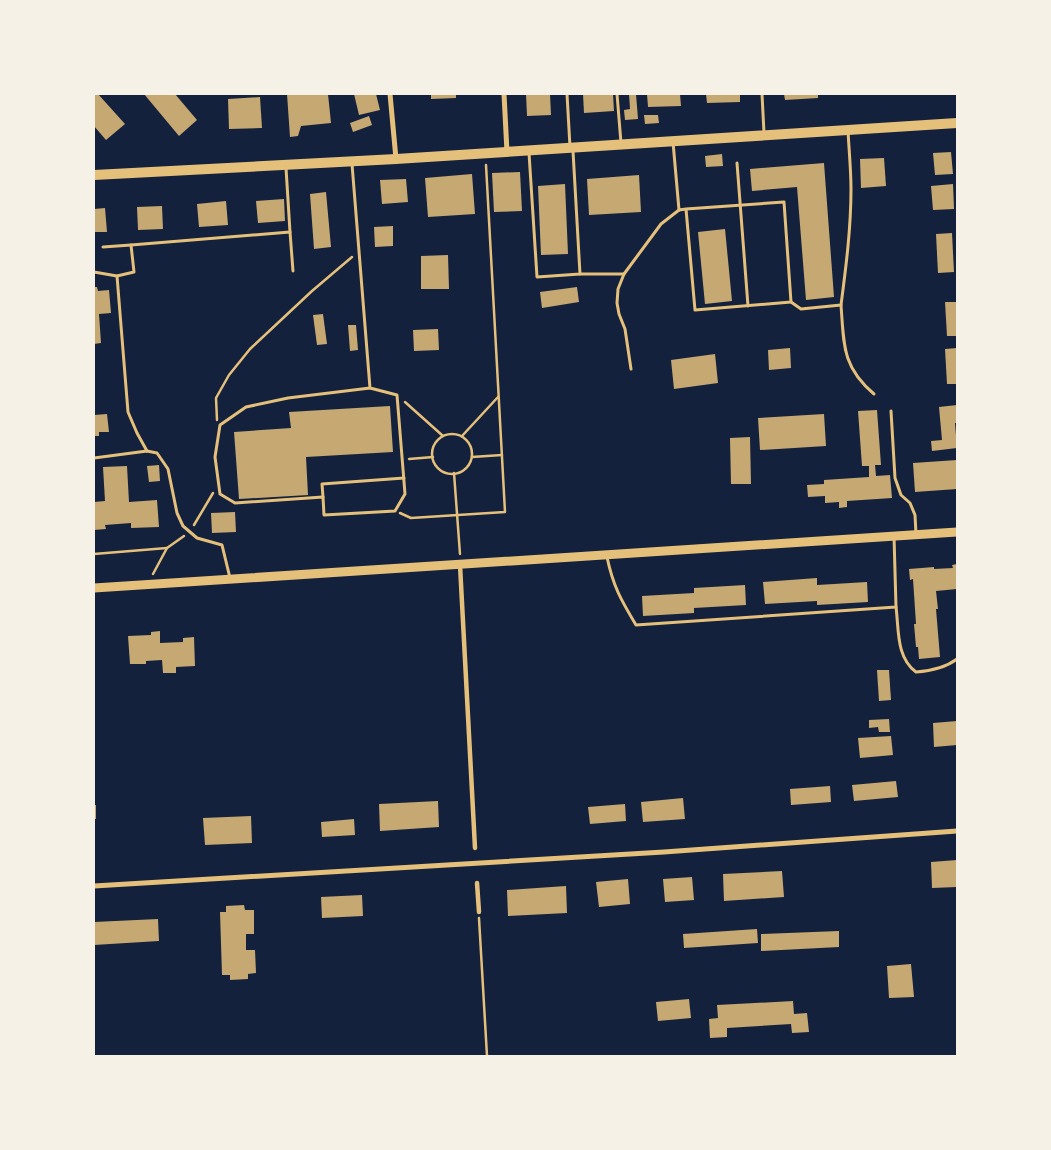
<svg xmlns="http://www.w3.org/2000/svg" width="1051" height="1150" viewBox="0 0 1051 1150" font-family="Raleway,sans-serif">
<rect width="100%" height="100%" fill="#14213d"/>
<!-- building -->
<g fill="#c6a872">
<path d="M94,94h4l27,30 -19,16 -12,-14z"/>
<path d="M144,94h31l22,26 -18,16z"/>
<path d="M287,94h41l3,29 -30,3 -3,10 -8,1z"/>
<path d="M354,94h22l4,16 -21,5z"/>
<path d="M431,94h25v4l-25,1z"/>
<path d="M526,94h24l1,21 -24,1z"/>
<path d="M583,94h30l1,17 -30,2z"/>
<path d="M629,94h7l2,25 -13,1 -1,-10 6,-1z"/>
<path d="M647,94h33l1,12 -33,1z"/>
<path d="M706,94h34v8l-33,1z"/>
<path d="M784,94h34v4l-33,2z"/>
<path d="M260,97l2,31 -33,1 -1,-30z"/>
<path d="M644,115h14l1,8 -14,1z"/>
<path d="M369,116l3,9 -19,7 -3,-9z"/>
<path d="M951,152l2,22 -18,1 -2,-22z"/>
<path d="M722,154l1,12 -17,1 -1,-11z"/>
<path d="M884,158l2,28 -25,2 -1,-29z"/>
<path d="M824,163l10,134 -28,3 -9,-113 -45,4 -2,-22z"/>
<path d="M520,172l2,39 -28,1 -2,-39z"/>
<path d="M472,174l3,40 -47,3 -3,-39z"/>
<path d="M639,175l2,37 -52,3 -2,-36z"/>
<path d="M406,179l2,23 -26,2 -2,-24z"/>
<path d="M565,184l3,70 -27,1 -3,-69z"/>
<path d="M953,184l1,25 -21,1 -2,-24z"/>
<path d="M326,192l5,55 -17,2 -4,-55z"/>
<path d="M284,199l1,22 -27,2 -2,-22z"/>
<path d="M226,201l2,24 -29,2 -2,-23z"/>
<path d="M162,206l1,23 -25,1 -1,-23z"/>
<path d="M105,208l2,24h-13v-23z"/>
<path d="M393,226v20l-18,1 -1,-20z"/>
<path d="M725,229l7,72 -27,3 -7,-72z"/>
<path d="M952,233l2,39 -16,1 -2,-39z"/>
<path d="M448,255l1,34h-28v-33z"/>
<path d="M94,287h3l1,4 11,-1 2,23 -12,1 2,29 -7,1z"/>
<path d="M577,287l2,15 -37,6 -2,-16z"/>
<path d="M945,302h12v34h-10z"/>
<path d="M323,314l4,30 -10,1 -4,-30z"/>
<path d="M348,325h8l2,25 -8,1z"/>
<path d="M438,329l1,21 -25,1 -1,-21z"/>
<path d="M790,348l1,20 -22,2 -1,-20z"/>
<path d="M957,348v36h-10l-2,-35z"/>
<path d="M715,354l3,29 -44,6 -3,-29z"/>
<path d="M957,405v18h-2l2,25 -25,3 -1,-10 11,-1 -3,-33z"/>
<path d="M390,406l3,46 -87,5 2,38 -69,4 -5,-67 57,-4 -2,-16z"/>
<path d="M877,410l4,55h-6l1,11 14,-1 2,23 -45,3v6l-8,1v-6l-14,1v-7l-17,1 -1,-12 17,-1v-4l45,-3v-11h-7l-4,-55z"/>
<path d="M107,414l2,18h-10v4h-5v-21z"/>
<path d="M824,414l2,32 -66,4 -2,-32z"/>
<path d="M750,437l1,47h-20l-1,-46z"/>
<path d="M957,460v29l-42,3 -2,-29z"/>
<path d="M159,465l1,16 -11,1 -2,-16z"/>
<path d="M127,466l2,36 28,-2 2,27 -28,1v-5l-26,2 1,4 -12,1v-28l11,-1 -2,-34z"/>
<path d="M235,512l1,20 -24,1 -1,-20z"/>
<path d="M957,564v25l-21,2 2,18h-2l4,48 -21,2 -1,-12h-2l-2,-23h2l-3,-45 -3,1 -1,-11 25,-2v2l19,-1 -1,-3z"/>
<path d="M817,578v7l50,-3 1,20 -51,3v-4l-52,3 -2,-22z"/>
<path d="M745,585l1,20 -52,3v5l-51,3 -1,-20 52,-3v-5z"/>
<path d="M160,631v12l23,-1v-4l11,-1 1,29 -19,1v6h-13l-1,-13 -16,1v3h-16l-2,-28 23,-1v-3z"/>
<path d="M877,670h12l2,30 -12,1z"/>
<path d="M889,719l1,13h-11l-1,-5 -9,1v-8z"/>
<path d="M957,721v24l-23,2 -1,-24z"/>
<path d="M891,736l2,19 -33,3 -2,-20z"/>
<path d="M896,781l2,16 -44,4 -2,-16z"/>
<path d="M830,786l1,16 -40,3 -1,-16z"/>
<path d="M683,798l2,21 -42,3 -2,-20z"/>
<path d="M438,801l1,26 -59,4 -1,-27z"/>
<path d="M625,804l1,17 -36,3 -2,-17z"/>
<rect x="94" y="805" width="2" height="14"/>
<path d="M251,816l1,27 -47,2 -2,-27z"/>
<path d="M354,819l1,16 -33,2 -1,-15z"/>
<path d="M957,860v27l-25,1 -1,-26z"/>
<path d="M782,871l2,26 -60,4 -1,-27z"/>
<path d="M692,877l2,23 -29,2 -2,-23z"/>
<path d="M628,879l2,25 -31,3 -3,-25z"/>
<path d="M566,886l1,27 -59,3 -1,-26z"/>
<path d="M362,895l1,21 -41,2 -1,-21z"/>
<path d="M244,905l1,5h9v24h-8v16h9l1,23 -8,1v5l-18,1v-5h-8l-2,-63h6v-6z"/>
<path d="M158,919l1,22 -65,4v-23z"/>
<path d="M757,929l1,14 -74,5 -1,-14z"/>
<path d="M839,931v16l-78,4v-17z"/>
<path d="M911,964l3,33 -25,1 -2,-32z"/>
<path d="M689,999l2,19 -33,3 -2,-19z"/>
<path d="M793,1001l1,13 13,-1 2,19 -17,1 -1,-9 -64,4v9l-17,1 -1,-19 9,-1 -1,-13z"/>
</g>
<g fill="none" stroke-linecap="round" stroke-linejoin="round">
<!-- path -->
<g stroke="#e5c07b" stroke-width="2.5">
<path d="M405,402l38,34"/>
<path d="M217,420l-1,-22 13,-23 21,-26 62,-58 40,-34"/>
<circle cx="452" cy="454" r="20"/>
<path d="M462,436l36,-39"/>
<path d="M472,457l30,-2"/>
<path d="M409,459l24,-2"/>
<path d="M454,473l6,81"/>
<path d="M400,513l11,5 94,-6 -19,-347"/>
<path d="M194,525l19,-32"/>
<path d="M94,554l73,-6"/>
<path d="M153,574l14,-26 17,-12"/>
<path d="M479,918l8,138"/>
</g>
<!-- service -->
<g stroke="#e5c07b" stroke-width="3">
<path d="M567,94l3,53"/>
<path d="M617,94l4,49"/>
<path d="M762,94l2,39"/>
<path d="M673,142l6,68 7,-1 98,-7 7,100 -96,8 -9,-101"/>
<path d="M529,153l8,124 43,-3 -7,-123"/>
<path d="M737,163l11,143"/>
<path d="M352,164l18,224 27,7 8,99 -10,17 -71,4 -1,-18 -88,6 -15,-9 -5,-37 5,-32 26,-18 42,-9 82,-10"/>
<path d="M286,168l4,64"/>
<path d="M103,247l28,-2"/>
<path d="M94,272l23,4 17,-4 -3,-27 159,-13 3,39"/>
<path d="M580,274h44"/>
<path d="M117,276l11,136 9,21 10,18"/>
<path d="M791,302l10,7 40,-4c5,-38 10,-77 10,-116 0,-19 -2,-39 -3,-58"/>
<path d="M841,305c3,40 1,62 33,89"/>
<path d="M631,369l-6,-40 -6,-15 -2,-11 1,-14 6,-15 37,-50 18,-14"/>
<path d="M891,411l4,67 6,17 9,8 5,12 1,19"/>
<path d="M94,458l53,-7 10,2 11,16 9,44 6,13 14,12 25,7 8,33"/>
<path d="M323,497l-1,-13 82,-6"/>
<path d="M607,557c6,29 14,43 29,68l260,-18 -2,-71"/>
<path d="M896,607c3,23 0,50 20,65 15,-1 29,-4 41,-13"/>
</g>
<!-- pedestrian -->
<g stroke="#e5c07b" stroke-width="4.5">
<path d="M460,565l15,283"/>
<path d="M477,883l2,29"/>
</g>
<!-- minor -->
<g stroke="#e5c07b" stroke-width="5">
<path d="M390,94l6,65"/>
<path d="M504,94l3,58"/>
<path d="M94,886l570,-34 293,-21"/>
</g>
<!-- tertiary -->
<path stroke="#e5c07b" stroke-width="9" d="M94,588l863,-56"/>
<!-- secondary -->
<path stroke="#e5c07b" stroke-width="10" d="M94,175l302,-16 561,-36"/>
</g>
<!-- border -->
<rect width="1051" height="1150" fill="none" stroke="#f6f1e7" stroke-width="190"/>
</svg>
